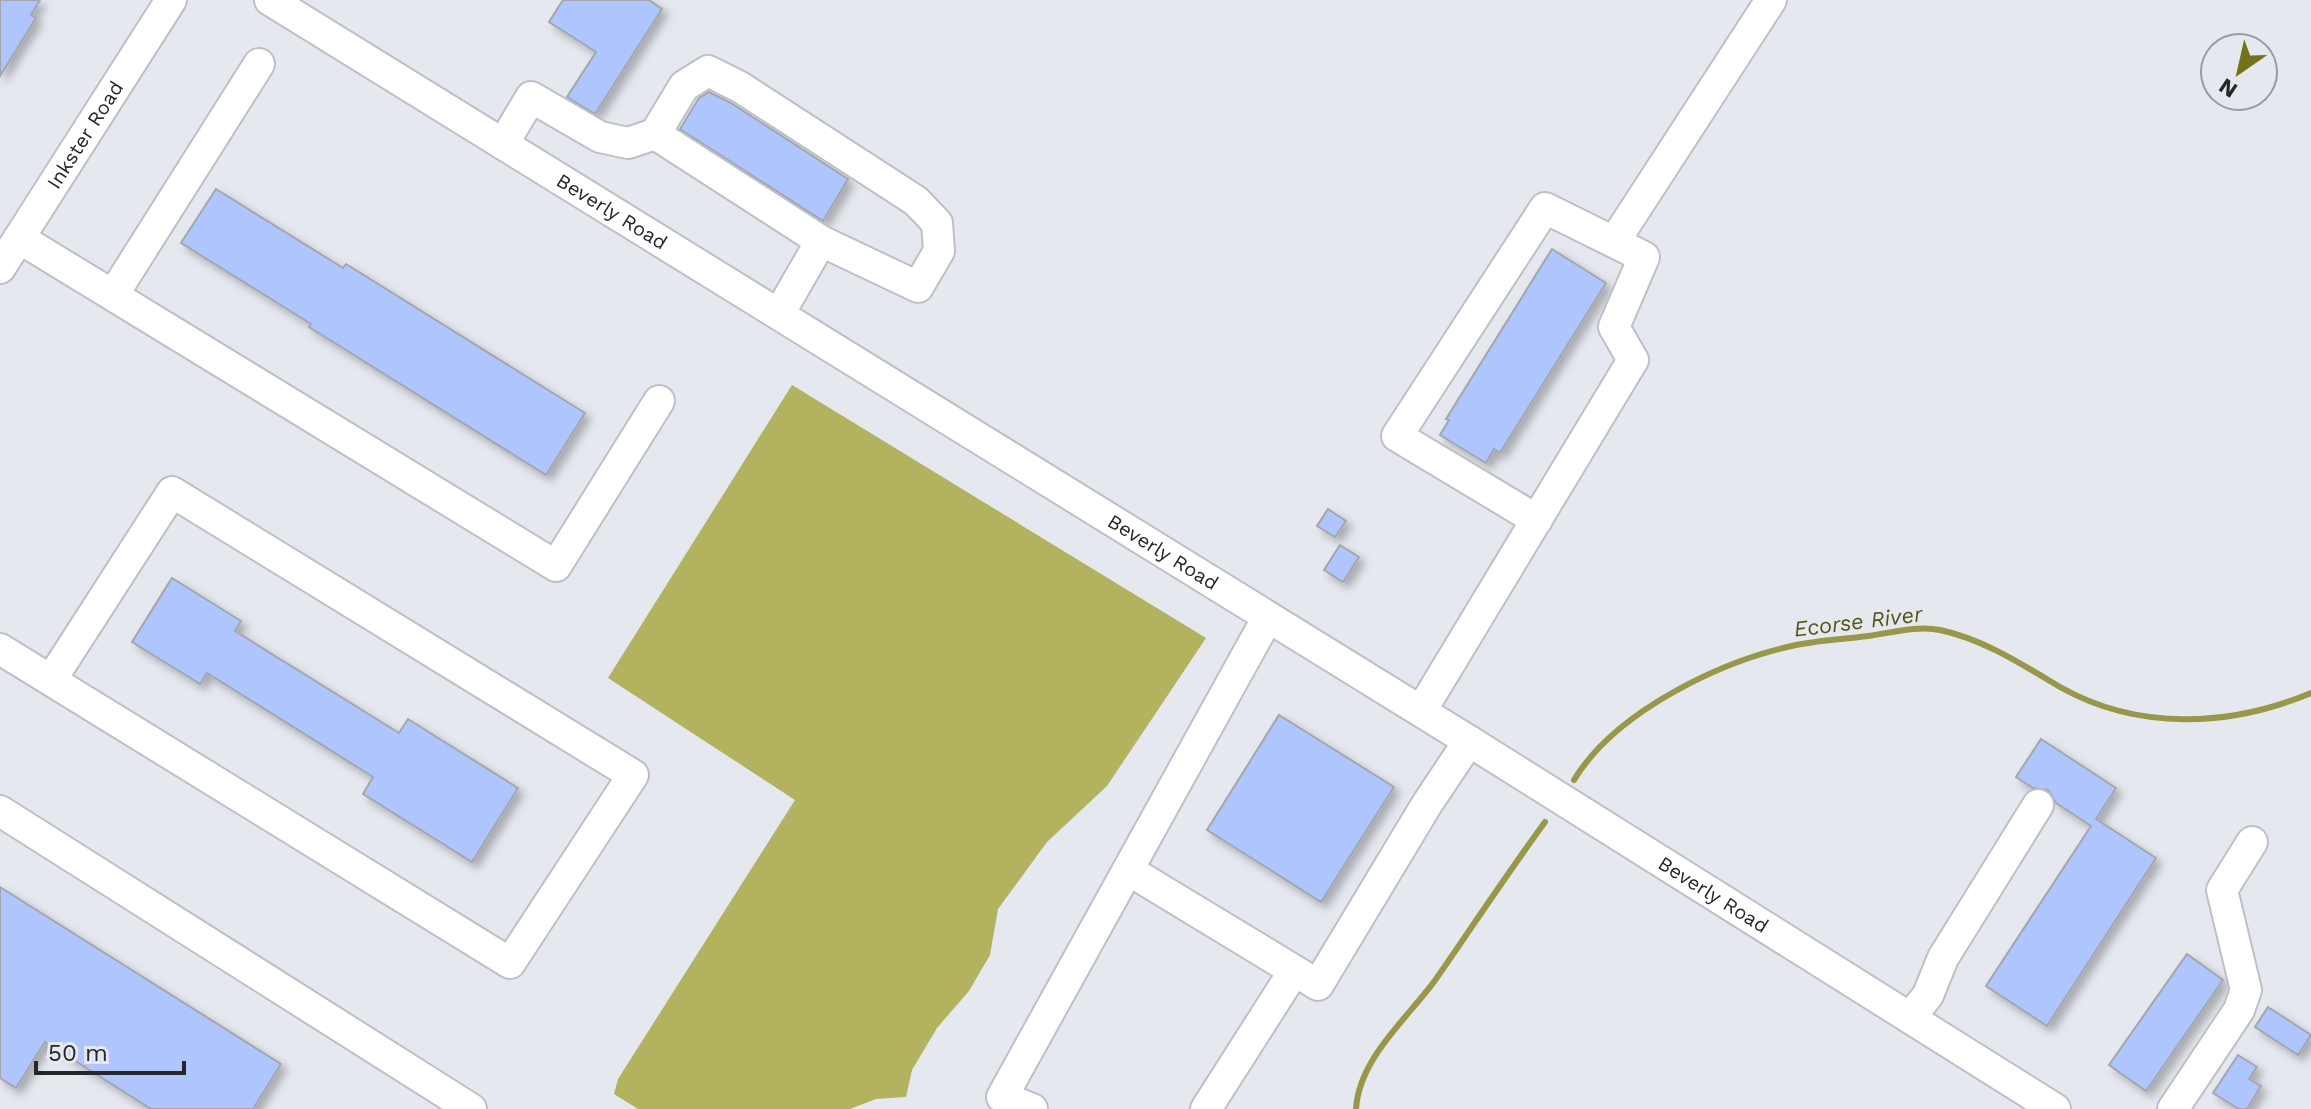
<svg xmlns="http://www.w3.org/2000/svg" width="2311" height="1109" viewBox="0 0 2311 1109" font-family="'Work Sans',sans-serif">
<defs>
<filter id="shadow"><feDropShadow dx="5.5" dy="5.5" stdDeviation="4" flood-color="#0004"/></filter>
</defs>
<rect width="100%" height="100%" fill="#e5e8ee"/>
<!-- forest -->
<path fill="#b2b25f" d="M792,385l414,253 -99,148 -60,56 -49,67 -8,46 -21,36 -32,37 -25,42 -6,27 -30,2 -26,10h-212l-24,-15 4,-15 177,-279 -187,-122z"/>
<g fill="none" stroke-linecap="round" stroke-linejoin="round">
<!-- stream -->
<g stroke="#999846" stroke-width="6">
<path d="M1574,780c41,-68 146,-119 222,-135 24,-5 49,-6 72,-9 22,-3 50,-11 72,-6 43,9 83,35 120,57 78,44 170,40 251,6"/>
<path d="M1356,1109c3,-51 52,-91 80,-130 36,-52 71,-105 109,-157"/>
</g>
</g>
<!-- building -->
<g fill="#aec5fe" stroke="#a3a6ac" stroke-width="2" filter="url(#shadow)">
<path d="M0,0h40l-9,15 5,3 -36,58z"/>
<path d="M563,0h86l13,9 -67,105 -28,-17 29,-45 -47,-30z"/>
<path d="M709,92l22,11 117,76 -25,42 -143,-92 19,-31z"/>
<path d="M216,189l127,79 3,-4 239,149 -39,62 -237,-148 2,-3 -130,-81z"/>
<path d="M1552,249l54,34 -106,170 -6,-4 -8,14 -46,-28 9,-15 -3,-1z"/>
<path d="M1328,509l18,12 -11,16 -18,-11z"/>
<path d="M1340,545l19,12 -16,25 -19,-12z"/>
<path d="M172,578l69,43 -6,10 164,102 9,-14 110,69 -46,74 -109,-68 10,-17 -166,-104 -7,11 -68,-42z"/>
<path d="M1279,715l115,72 -73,115 -114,-72z"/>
<path d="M2041,739l75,49 -20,31 60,39 -109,168 -61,-40 105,-160 -35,-23 -8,-13 -15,-2 -17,-11z"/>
<path d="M0,887l281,177 -28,45h-102l-106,-67 -29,46 -16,-10z"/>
<path d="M2187,954l36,26 -77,111 -37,-26z"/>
<path d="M2268,1007l43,28 -13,20 -43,-28z"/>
<path d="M2238,1055l19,12 -8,12 12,7 -14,23h-8l-26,-16z"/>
</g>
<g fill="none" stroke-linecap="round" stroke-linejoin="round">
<!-- minor casing -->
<g stroke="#bdc0c6" stroke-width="34">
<g id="minor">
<path id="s1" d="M270,0l1199,741 586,368"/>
<path d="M655,134l166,107"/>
<path d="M503,144l28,-47 69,40 28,6 27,-9 29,-48 24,-15 32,16 176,114 21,22 2,28 -21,36 -97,-46 -42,73"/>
<path d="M19,238l537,328 103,-165"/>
<path d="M1614,242l157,-242"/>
<path id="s2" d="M0,268l171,-268"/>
<path d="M113,295l146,-231"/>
<path d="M0,649l510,314 123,-188 -461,-283 -121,188"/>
<path d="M1421,711l212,-351 -19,-33 30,-70 -99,-49 -148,228 140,84"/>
<path d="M0,811l471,298"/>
<path d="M1130,871l188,114 109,-181 42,-63"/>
<path d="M1910,1018l18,-23 15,-37 95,-153"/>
<path d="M1032,1109l-30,-12 266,-480"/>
<path d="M1206,1109l88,-138"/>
<path d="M2173,1109l66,-99 7,-20 -24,-100 30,-48"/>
</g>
</g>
<!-- minor -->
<use href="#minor" stroke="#fff" stroke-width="30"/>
</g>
<g text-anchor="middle" stroke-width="6" stroke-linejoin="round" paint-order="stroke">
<!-- street labels -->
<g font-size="20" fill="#262729" stroke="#e5e8ee">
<text dy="7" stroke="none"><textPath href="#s2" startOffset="158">Inkster Road</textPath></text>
<text dy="7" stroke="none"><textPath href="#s1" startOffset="402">Beverly Road</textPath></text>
<text dy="7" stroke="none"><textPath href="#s1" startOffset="1050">Beverly Road</textPath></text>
<text dy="7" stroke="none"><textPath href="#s1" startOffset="1698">Beverly Road</textPath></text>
</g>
<!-- water labels -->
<g font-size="22" font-style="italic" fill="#565517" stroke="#e5e8ee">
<text transform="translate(1858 621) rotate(-7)" y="8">Ecorse River</text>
</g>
</g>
<!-- north arrow -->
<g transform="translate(2239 72) rotate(214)"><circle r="38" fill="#e5e8ee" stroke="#999b9f" stroke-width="2"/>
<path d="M0-6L14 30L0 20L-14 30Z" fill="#747216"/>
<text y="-12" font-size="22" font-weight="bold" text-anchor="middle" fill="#262729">N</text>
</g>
<!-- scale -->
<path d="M36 1061v12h148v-12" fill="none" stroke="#262729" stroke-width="4"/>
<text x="48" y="1061" font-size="24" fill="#262729" stroke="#e5e8ee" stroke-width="6" paint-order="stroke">50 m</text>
</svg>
